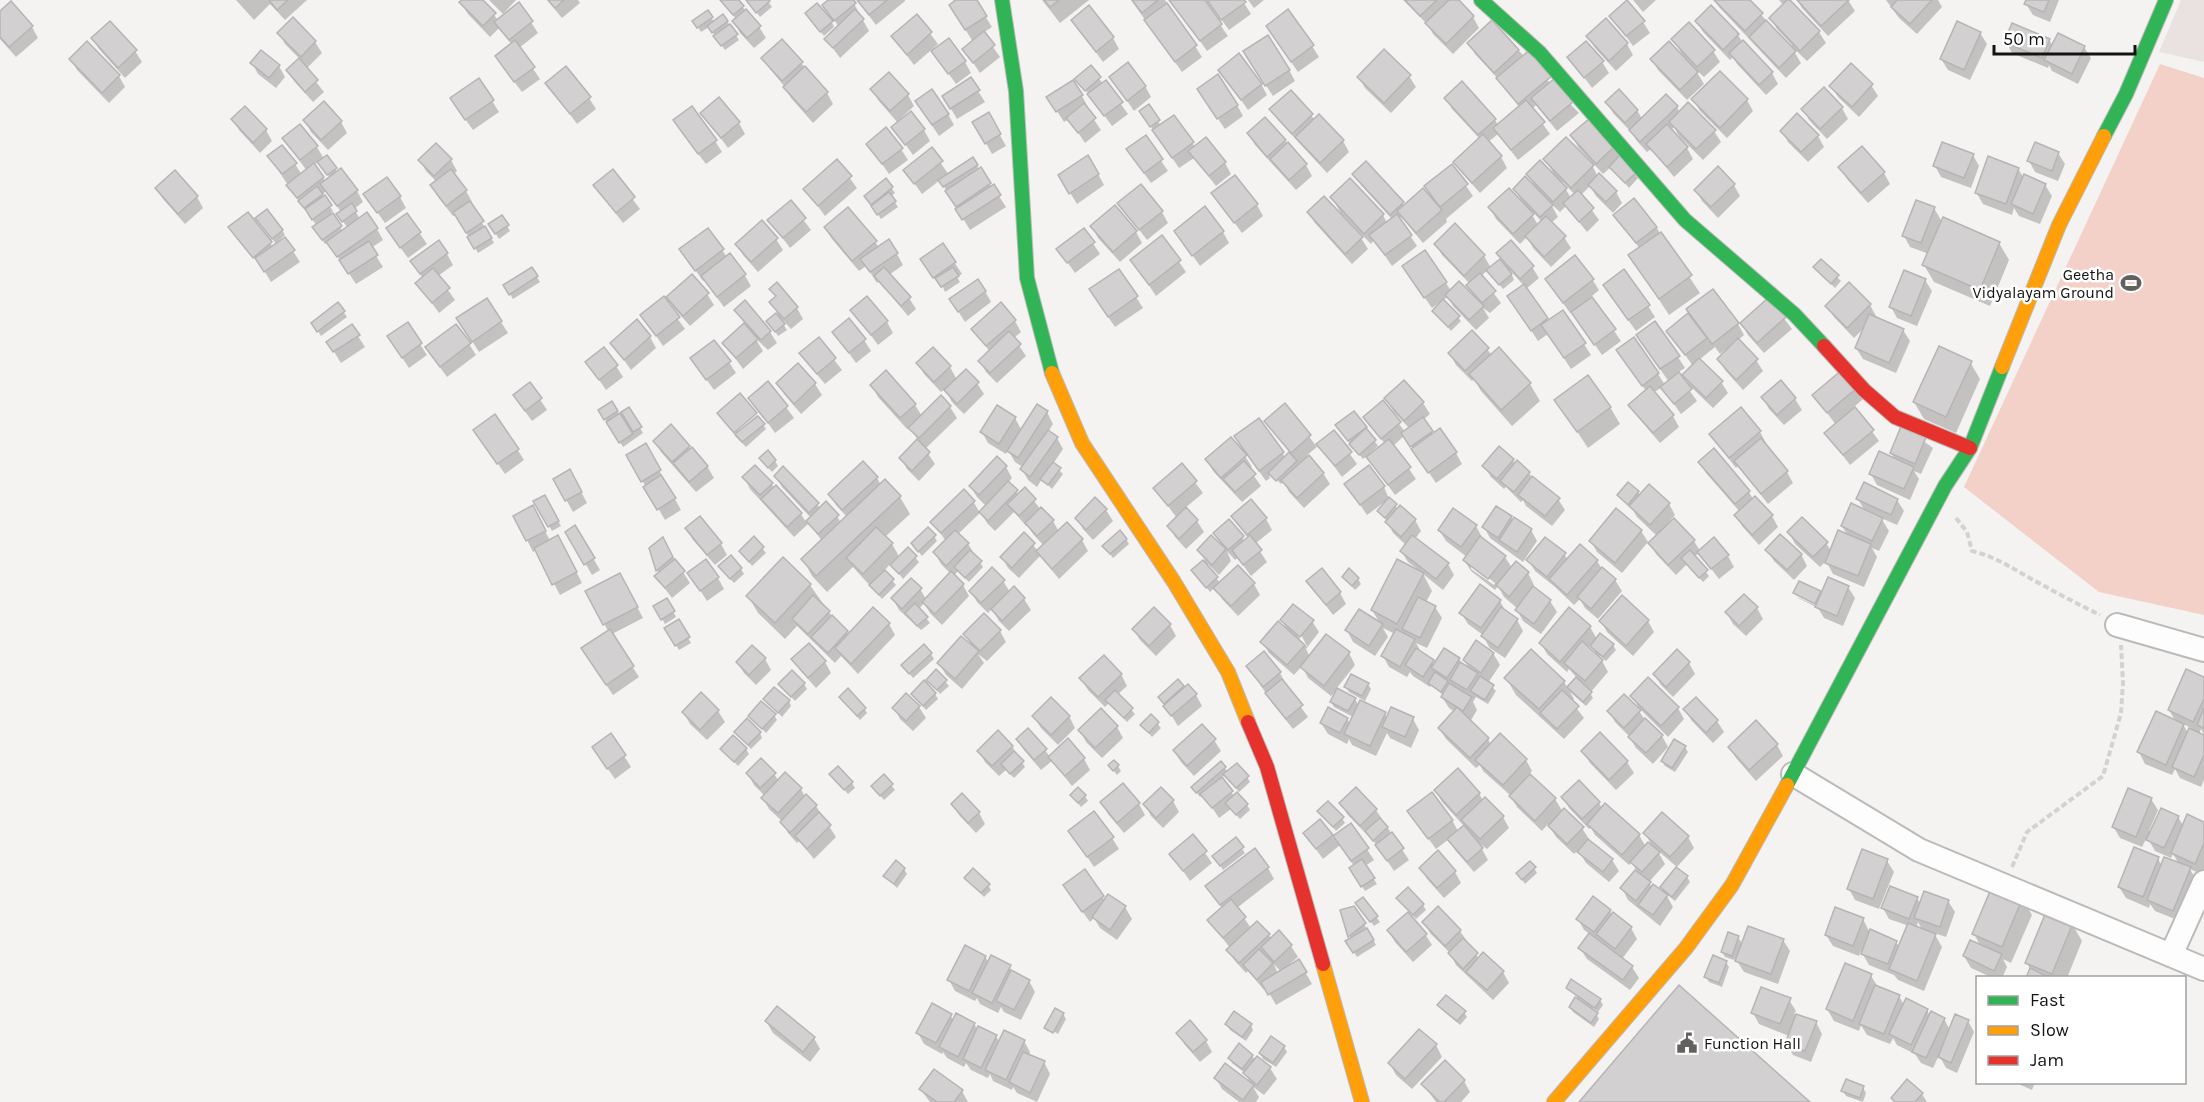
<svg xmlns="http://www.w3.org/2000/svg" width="2204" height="1102" viewBox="0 0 2204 1102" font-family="Karla,sans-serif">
<rect width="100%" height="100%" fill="#f5f3f2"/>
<!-- built -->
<path fill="#eae2e0" d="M2181,0h23v62l-45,-10z"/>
<!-- green -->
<path fill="#f3d0c8" d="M2160,64l44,14v537l-105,-23 -135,-105z"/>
<!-- shadow -->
<g fill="#0003" fill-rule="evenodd">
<path d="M236,0h71l-22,20 -15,-16 -16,16z"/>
<path d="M464,0h17l17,20 21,-16 19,29 -19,15 21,31 -18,13 -19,-25 9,-22 -13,-17 -9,9 -22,-23 -7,-11z"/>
<path d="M489,0h27l-13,14z"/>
<path d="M547,0h31l2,3 -18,15z"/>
<path d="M721,0h16l22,27 7,11 -12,10 -14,-15 -6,-12 2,-2z"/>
<path d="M747,0h20l5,7 -12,10z"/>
<path d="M831,0h21l17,31 -29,27 -14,-19 13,-12 -15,-22z"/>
<path d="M857,0h48v1l-29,24z"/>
<path d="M953,0h22l17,27 -9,6 17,24 -20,16 -16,-24 9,-7 -16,-26z"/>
<path d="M1042,0h47l-29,23z"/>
<path d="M1131,0h34l37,57 -20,15z"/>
<path d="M1171,0h32l25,36 -21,15z"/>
<path d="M1207,0h35l9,14 -22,16z"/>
<path d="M1248,0h16l-10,8z"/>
<path d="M1403,0h54l16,17 6,11 -26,26 -20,-20 -5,-9z"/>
<path d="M1633,0h23l-13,12z"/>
<path d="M1714,0h34l42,47 2,-2 -15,-16 -6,-11 13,-12 -5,-6h9l31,32 7,11 -19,18 -16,-15 10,17 -15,15 -67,-71z"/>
<path d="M1797,0h51l7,11 -27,25 -26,-28z"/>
<path d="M1886,0h52l4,7 -25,27 -18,-16z"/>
<path d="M2028,0h31l-9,22 -17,-7 -7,-11z"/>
<path d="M708,12l6,10 13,-1 12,19 -14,10 -16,-23 -8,5 -7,-11z"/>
<path d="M0,13l32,14 6,11 -22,19 -16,-18z"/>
<path d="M917,16l21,28 -24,21 -21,-28z"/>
<path d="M1611,16l32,6 7,11 -17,13z"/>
<path d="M293,19l22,23 7,11 -16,16 18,23 -11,10 -19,-21 -6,-11 12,-11 -15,-15 -6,-11z"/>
<path d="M810,19l22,3 2,5 -10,9z"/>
<path d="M1073,21l40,17 6,11 -16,13z"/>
<path d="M1606,21l21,23 6,11 -17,16 -21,-23 -7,-11z"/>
<path d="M1696,21l42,14 5,8 29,30 6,11 -12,11 -29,-31 -4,-7 -3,3 -27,-28z"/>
<path d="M1491,22l88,91 -22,18 -21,-26 -4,4 18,25 -32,26 -20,-26 -10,8 13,15 6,11 -27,25 -18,-20 -7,-11 25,-23 -28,-30 -6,-11 49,22 3,5 22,-17 -20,-27 -25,-27 -6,-11z"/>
<path d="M1980,33l7,11 -17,36 -22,-10 -7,-11z"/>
<path d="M1274,37l38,9 7,11 -21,15z"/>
<path d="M93,38l42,13 7,11 -17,16 -26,-29z"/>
<path d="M1673,39l40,12 7,11 -16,15 -9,-8 9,15 -17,16 -29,-30 -6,-11 31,-3z"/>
<path d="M2049,40l4,6 31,1 7,11 -13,26 -26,-13 -3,-6 -1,3 -36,-15 -6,-11z"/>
<path d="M933,52l32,10 6,11 -15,11z"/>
<path d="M1569,57l33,5 7,11 -17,15z"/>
<path d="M763,58l38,5 26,30 6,11 -20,19 -22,-25 -6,-11 -15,-18z"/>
<path d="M71,59l48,17 6,11 -16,16 -32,-33z"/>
<path d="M252,63l27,3 6,11 -9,11 -18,-14z"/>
<path d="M1251,63l38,7 6,11 -22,15z"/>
<path d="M1091,67l12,17 2,-2 23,32 -16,12 -23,-32 -10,-10z"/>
<path d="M1220,70l41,14 6,11 -19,15z"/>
<path d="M1720,73l27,27 6,11 -26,27 -27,-27 -7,-12z"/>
<path d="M1409,76l7,11 -25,26 -26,-25 -6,-11z"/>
<path d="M1111,77l34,9 6,11 -17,14z"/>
<path d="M479,80l20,32 -26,18 -15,-21z"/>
<path d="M547,83l42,15 7,11 -19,15z"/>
<path d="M1871,85l7,11 -19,21 -21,-20 -7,-11z"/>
<path d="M872,89l36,6 6,11 -13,12 23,12 6,11 -17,14 -20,-28 5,-4 -20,-23z"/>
<path d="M1824,89l18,19 6,11 -21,20 -18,-19 -6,-11z"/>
<path d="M978,91l7,11 -28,17 -13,-22z"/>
<path d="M1291,92l24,28 28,21 6,11 -22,21 -49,-53 -7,-11z"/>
<path d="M1082,96l6,11 -2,1 15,22 -16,13 -16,-24 -5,3 -9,-14z"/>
<path d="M1205,100l32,5 6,11 -18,13z"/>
<path d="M1607,102l30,8 5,9 35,-12 3,6 34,18 7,11 -18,18 -24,-24 -5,-9 -3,3 16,18 6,11 -19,18 -23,-28 -4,3 -10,-11 -5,-8 -19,-20z"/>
<path d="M1149,107l12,19 13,-9 21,30 30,16 6,11 -15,12 -22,-28 -15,10 -38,-56z"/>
<path d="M245,108l21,22 6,11 -12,12 -21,-23 -6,-11z"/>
<path d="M923,112l25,2 6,11 -15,11z"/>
<path d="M702,113l37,10 6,11 -17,14z"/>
<path d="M988,114l18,32 -14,8 -18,-32z"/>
<path d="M1589,120l49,58 -9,10 -18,-21 -8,7 -25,-27 -6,-12z"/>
<path d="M305,121l36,1 6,11 -19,17 -17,-18z"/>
<path d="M1782,131l36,5 6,11 -16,15 -20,-20z"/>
<path d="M681,132l34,9 7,11 -16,12z"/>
<path d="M1249,134l36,7 21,24 6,11 -16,14 -41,-45z"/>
<path d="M1145,137l23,34 -17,12 -16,-22z"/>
<path d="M284,139l33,8 7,12 33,32 6,11 -9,7 6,10 17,10 6,11 -12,8 12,19 -27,17 -28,-42 -3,2 -8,-11v-7l-22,-30 -26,-40 26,8 7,11 5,-4zM319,161l11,17 -4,4 -12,-17zM326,191l15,21v7l7,9 -5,4 -12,-19 2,-2 -11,-16z"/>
<path d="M868,144l33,5 7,11 -19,14z"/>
<path d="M931,149l18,26 24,-15 19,28 1,-1 13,20 -36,23 -30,-50 -18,14 -17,-24z"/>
<path d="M2058,153l7,11 -7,17 -23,-9 -6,-11z"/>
<path d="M1973,155l6,11 -8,22 -30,-11 -6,-11z"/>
<path d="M1545,159l47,6 6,12 18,15 6,11 -9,10 -17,-17 -6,-10 -9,9 18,25 -12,12 -21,-26 -6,6 -9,-8 7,13 -7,6 13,14 7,11 -20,19 -18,-19 -6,-11 -7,7 -24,-25 -6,-11 32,-7 -8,-12 21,-2 -7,-13 27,2zM1563,182l12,13 -4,3 -9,-15zM1531,210l11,12 -4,3 -8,-14z"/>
<path d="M420,160h31l6,11 -4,4 13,16 6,11 -2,1 24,40 -16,10 -22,-38 -3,1 -15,-19 -6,-11 5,-4 -11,-11z"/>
<path d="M837,161l20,27 -32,28 -20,-27z"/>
<path d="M1452,166l21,30 -27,23 1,3 -24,21 -20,-24 -3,-2 -1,2 18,27 -25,20 -18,-26 -3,4 -27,-28 -2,2 19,20 7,11 -16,15 -37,-41 -7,-11 34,3 -10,-17 18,-18 33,35 4,8 5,-4 -31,-34 -7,-11 48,29 3,4 27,-9 -6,-11z"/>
<path d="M1840,167l44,6 6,11 -22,19 -21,-24z"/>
<path d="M2018,169l6,9 21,7 7,11 -12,28 -21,-8 -5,-8 -2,7 -29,-11 -7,-12z"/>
<path d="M612,172l28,37 -17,14 -28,-37z"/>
<path d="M1098,174l6,11 -27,19 -11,-18z"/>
<path d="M886,180l9,13 -4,3 7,11 -17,12 -12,-18z"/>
<path d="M1734,185l6,11 -22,22 -16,-17 -6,-11z"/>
<path d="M156,188l41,9 6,11 -18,16 -22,-25z"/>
<path d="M1213,194l44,11 6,11 -21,17z"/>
<path d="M400,197l6,11 -21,15 -13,-18z"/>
<path d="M790,202l21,28 -21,18 -21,-28z"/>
<path d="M1119,203l43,9 6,11 -21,17z"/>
<path d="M1934,208l8,14 57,21 10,17 -19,46 -56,-24 -10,-17 5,-11 -19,-7 -6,-11z"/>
<path d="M248,214l25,33 4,-2 -17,-22 22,7 3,5 -8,7 16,9 7,11 -29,20 -9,-15 -25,-28 -7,-11z"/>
<path d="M407,215l20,29 -19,14 -14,-19z"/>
<path d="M1615,215l41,12 44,66 -31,22 -39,-60 10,-6z"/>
<path d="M502,217l8,14 -11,8 -9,-15z"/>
<path d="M1092,227l44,5 6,11 -22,19 -22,-24z"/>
<path d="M825,228l50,13 4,7 18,6 6,11 -14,10 20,23 7,11 -8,7 -29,-35 -2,2 -11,-17 -7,5 -27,-32z"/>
<path d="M708,230l19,27 17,17 7,12 -27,21 -20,-27 -1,1 -22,-31z"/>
<path d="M1084,230l16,24 -25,19 -17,-24z"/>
<path d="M1176,232h47l6,11 -29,23z"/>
<path d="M1162,237l24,35 -30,24 -24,-36z"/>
<path d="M776,239l7,11 -25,22 -15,-17 -6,-11z"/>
<path d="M1436,244l48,12 7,12 15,-2 -8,-13 34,14 7,11 -13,11 23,33 14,-10 28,43 -20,14 -23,-35 -10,7 -29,-44 15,-11 -14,-16 4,10 -11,9 -15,-19 -7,6 20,27 -11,10 -7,-5 6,10 -13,12 -23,-24 -5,-9 -5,3 18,21 -10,10 -17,-20 7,-8 -1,-1 -8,6 -21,-30 35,5 5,8 25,8 -8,-14 2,-1 -28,-29z"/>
<path d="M943,245l19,29 -5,3 3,5 -15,10 -2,-5 -2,1 -13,-18z"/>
<path d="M447,254l6,11 -15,11 17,24 -16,13 -22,-30 6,-5 -5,-6z"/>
<path d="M1821,261l20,20 -6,7 -20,-20z"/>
<path d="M532,269l8,13 -27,17 -8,-13z"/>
<path d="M1546,279h46l7,11 -8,7 30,44 -19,14 -30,-43 -2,1z"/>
<path d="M1925,280l7,11 -15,35 -20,-8 -6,-11z"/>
<path d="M771,289l26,19 6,11 -12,10 -10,-11 -1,1 7,11 -9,6 -10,-15 10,-7 -7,-12 5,-4z"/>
<path d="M985,291l6,11 -26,20 -14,-22z"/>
<path d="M707,294l7,11 -24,21 -16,-18 -6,-11z"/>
<path d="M1611,296l37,10 7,11 -19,14z"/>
<path d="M1136,297l7,11 -28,19 -18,-26z"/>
<path d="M663,299l22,30 -22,17 -21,-31z"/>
<path d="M1769,299l23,30 -28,24 -16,-18 -6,-11z"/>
<path d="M487,300l21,33 -29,19 -14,-22z"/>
<path d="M338,304l9,13 -26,19 -5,-8z"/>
<path d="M1870,305l6,11 -1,2 28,12 7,11 -14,32 -33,-14 -7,-11 9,-21 -11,11 -20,-21 -7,-11z"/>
<path d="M736,310l34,22 7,11 -9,7 -13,-12 8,13 -20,18 -19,-26 21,-19z"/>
<path d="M852,310l35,12 6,11 -15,12z"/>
<path d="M1690,313l48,11 6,11 -6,5 18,20 7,11 -20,19 -18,-20 -6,-11 7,-7 -1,-2 -5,4 -5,-7 -16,13 22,22 7,11 -15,15 -23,-22 -6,-11 9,-9 -25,-35z"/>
<path d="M1015,321l6,11 -7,6 12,18 -29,27 -11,-11 -6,-11 10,-9 -17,-23z"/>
<path d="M407,324l20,31 -18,13 -14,-21z"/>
<path d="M352,327l13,20 -24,16 -13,-21z"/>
<path d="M834,332l30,8 7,11 -15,12z"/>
<path d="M1472,332l20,23 38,29 10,17 -28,25 -31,-35 -7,-12 -2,2 -16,-16 -6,-11z"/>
<path d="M650,337l6,11 -25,22 -19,-27z"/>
<path d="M818,339l24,31 -17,14 -17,-20 -7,-11z"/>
<path d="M469,344l7,11 -29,22 -21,-29z"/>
<path d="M1644,346l34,11 7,11 -8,5 20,28 -16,13 -19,-27 -9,6 20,23 6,11 -19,16 -23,-27 -7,-11 16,-14 -21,-30 33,13 7,11 4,-3z"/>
<path d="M933,349l17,18 7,13 20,3 7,11 -20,20 -12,-12 -7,-13 -4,3 -17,-18 -6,-11z"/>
<path d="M692,359l37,3 7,11 -22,17z"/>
<path d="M587,362l29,4 7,11 -17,13z"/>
<path d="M1970,362l10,17 -24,54 -32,-14 -10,-17z"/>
<path d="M798,365l17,19 7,11 -21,19 -17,-20 -6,-11z"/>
<path d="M1843,372l20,27 -9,8 25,34 -29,24 -24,-32 10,-8 -22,-30z"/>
<path d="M1404,382l19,21 7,11 -7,6 10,15 23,18 6,11 -26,19 -32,-47 -11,10 23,33 -21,16 -28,-39 -4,3 -19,-23 -7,-11 28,3 13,18 -9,8 1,1 15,-11 -20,-27 18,-15 22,30 4,-4 -15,-16 -8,-13z"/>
<path d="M768,383l26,35 -19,15 -25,-35z"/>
<path d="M530,384l17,26 -15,11 -11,-15z"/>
<path d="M872,386l43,19 7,11 28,-9 7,11 -32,31 10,15 -16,17 -12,-12 -6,-11 17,-18 -9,-13 -2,2 -29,-32z"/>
<path d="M1763,398l32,1 7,11 -18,15 -15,-16z"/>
<path d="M1556,400l54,7 10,17 -32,24z"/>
<path d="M612,403l20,30 2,-1 -11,-20 6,-3 14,24 -20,14 -23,-36z"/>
<path d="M1285,405l32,42 -10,8 16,18 7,11 -26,24 -15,-16 -5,-10 -3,2 -8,-8h-4l1,2 -4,3 -24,-33 17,-28 26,37 5,-4 -24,-32z"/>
<path d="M1741,409l19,23 6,11 -1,1 22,28 6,11 -25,21 -30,-38 -2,2 -18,-23 -7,-11z"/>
<path d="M1047,412l6,12 -5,8 9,6 6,11 -10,15 10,10 -11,15 -10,-10 -5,8 -9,-7 -6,-11 1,-2 -8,-5 -7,-12 -2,4 -18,-11 -6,-11 33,-14 7,13z"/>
<path d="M757,415l9,14 -20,18 -12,-12z"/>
<path d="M1903,426l30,22 -12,26 -7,-3 5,8 -9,21 -33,-15 -6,-11 25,-13 -5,-8z"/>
<path d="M1334,432l23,32 -15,13 -24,-33z"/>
<path d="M482,441l35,8 7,11 -19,14z"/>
<path d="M655,441l34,6 18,19 7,12 -18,14 -35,-40z"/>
<path d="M645,445l36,65 -16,10 -37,-64z"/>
<path d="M1245,456l7,11 -3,2 12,17 -19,16 -29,-31 -6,-11z"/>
<path d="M1513,460l2,5 14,8 3,5 26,21 7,11 -13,16 -26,-20 -3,-6 -2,2 -15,-15 -2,2 -13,-12 -7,-11z"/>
<path d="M775,461l3,5 -6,6 -8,-9z"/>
<path d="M1700,462l49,30 4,7 19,17 6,11 -19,18 -17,-19 -6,-11 4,-3 -34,-39z"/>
<path d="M1182,465l21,28 -18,15 12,13 7,11 -18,17 -11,-12 -6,-11 8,-8 -22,-29z"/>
<path d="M1006,467l6,11 -4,5 11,12 6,-6 16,21 12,11 6,11 8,-8 15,16 6,11 -29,28 -19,-23 -21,22 -11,-10 -6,-11 22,-23 14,17 6,-5 -11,-12 -6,-9 -1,1 -12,-14 -19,19 -8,-8 -6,-11 5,-6 -9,-9 -7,-11z"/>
<path d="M783,468l38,41 16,7 4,7 6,-6 -11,-12 -6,-11 47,-16 4,7 19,12 10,17 -25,23 7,7 8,14 8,-9 11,13 -16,17 -12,-16 -7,8 12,14 -14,14 -29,-32 -26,25 -15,-16 -9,-17 19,-18 -13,-18 -15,14 -44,-48 -6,-12 27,7 30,30 5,8 5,-4 -29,-31 -6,-11z"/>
<path d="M570,471l17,32 -14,9 -18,-32z"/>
<path d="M1346,484l38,3 5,12 9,10 2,-2 15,13 6,11 -6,8 33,25 6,11 -11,15 -20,-16 9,17 -6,11 9,5 7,11 -15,30 -11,-5 5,9 14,13 24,-6 4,7 7,4 -6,-10 28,-7 -9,-18 -15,-11 -7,-11 39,-12 6,11 11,8 6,11 -18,27 -15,-10 10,17 -12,18 8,8 -8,13 -12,-7 -3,5 4,8 -7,12 18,17 3,6 35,15 6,11 -3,4 26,24 8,13 19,16 7,11 -2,1 25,20 7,11 -10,11 -23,-19 -8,-13 -4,4 -18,-17 -8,-13 -6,7 -25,-24 -7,-12 -27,-24 -3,-6 -4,3 -30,-29 -7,-11 16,-16 -6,-4 -7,-11 1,-2 -12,-10 -1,2 -17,-11 -3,-4 -3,5 -18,-10 -6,-11 12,-22 -12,-6 5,9 -13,19 -22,-14 -6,-12 34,-5 -9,-15 44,-42 -8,-6 -7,-11 5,-6 -13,-12 -6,-12 -8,-9 7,-11 -19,14z"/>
<path d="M1638,492l2,4 29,8 6,11 -7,8 26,18 6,10 28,5 6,11 -15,12 -20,-26 -5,4 15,19 -6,6 -16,-18 -11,11 -20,-21 -6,-11 7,-7 -20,-19 -4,-7 -14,-14z"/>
<path d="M544,497l17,29 -9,5 -17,-29z"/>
<path d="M1095,499l11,11 7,11 -20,19 -10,-11 -6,-11z"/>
<path d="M1858,499l39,1 7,11 -7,14 -16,-7 8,13 -10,20 -7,-3 5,9 -13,30 -31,-13 -7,-13 -6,6 -25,-23 -6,-11 37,10 5,8 17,-15 -6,-10 23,-15z"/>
<path d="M973,501l7,12 -22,21 10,10 15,23 -14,15 -11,-11 -4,5 9,9 6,11 -27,29 -12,-12 -6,-10 -5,6 11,14 -9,7 -22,-20 -6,-11 27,-10 6,10 25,-25 -10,-10 -6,-11 11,-12 -14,-19z"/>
<path d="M1616,511l25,20 7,11 -26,31 -25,-21 -6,-11z"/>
<path d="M515,516l24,2 11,23 14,7 18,35 -22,12 -24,-45 -3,2z"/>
<path d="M1233,517l33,2 6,11 -17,14 12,18 -16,14 -13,-18 -3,2 -8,-9 4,10 -12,14 -11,-11 -1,2 13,17 18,-16 16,17 6,11 -22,21 -16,-17 -7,-12 -5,5 -17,-22 12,-10 -7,-10 25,-3 -8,-13 27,3 3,5 4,-3z"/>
<path d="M1511,517l2,4 18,9 6,11 -14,21 -33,-24 -6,-11z"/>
<path d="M1476,526l6,11 -1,2 24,18 7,11 4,-5 12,10 6,12 -2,3 18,13 7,11 -16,22 -18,-13 -6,-11 1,-1 -14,-12 -6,-11 -3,4 -24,-19 -7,-11 3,-3 -21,-16 -7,-11zM1471,565l24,18 -1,2 -23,-16z"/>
<path d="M575,527l25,43 -8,5 -25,-43z"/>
<path d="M687,529l34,15 6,11 -12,10 -22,-25z"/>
<path d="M934,536l3,5 -15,15 -10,-12z"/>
<path d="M754,538l12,15 -14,13 -11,-15z"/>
<path d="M1126,539l3,5 -16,14 -9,-12z"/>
<path d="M669,550l21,33 -18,15 -16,-21 3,-3 -2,-4z"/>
<path d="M1767,550l34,4 6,12 -13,14 -20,-19z"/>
<path d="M1564,554l4,6 29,1 5,8 13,11 7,11 -24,28 -13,-11 -5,-9 -6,6 -20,-19 -19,-15 -7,-11z"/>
<path d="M741,569l3,5 -10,9 -11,-12z"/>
<path d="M689,573l29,5 6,11 -17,12z"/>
<path d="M1343,577l15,2 3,5 -6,6z"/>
<path d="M1003,581l7,11 4,-4 10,11 7,11 -22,21 -10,-10 -7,-12 -4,4 -11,-11 -6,-11z"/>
<path d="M1308,582l32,11 6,11 -13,11z"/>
<path d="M810,585l23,33 16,17 40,-11 6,11 -37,39 -17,-18 -6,7 -38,-37 -12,13 -27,-26 -10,-17z"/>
<path d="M626,586l17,32 -31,16 27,43 -26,18 -24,-36 19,-28 -21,-40z"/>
<path d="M1848,587l7,11 -12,28 -19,-8 -6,-10 -20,-10 -3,-5 25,-1 2,4zM1797,593l25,12 -1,3 -24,-11z"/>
<path d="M667,600l9,17 -11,7 -10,-17z"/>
<path d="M1757,608l6,11 -17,17 -13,-12 -6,-11z"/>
<path d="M984,615l16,16 6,11 -19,19 -9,-7 6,9 -22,26 -16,-14 -7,-12 34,-16 -8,-13z"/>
<path d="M1282,620l30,1 7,11 -13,17 4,8 39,-4 6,12 -19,24 19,10 4,7 25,7 4,6h25l6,11 -8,18 -21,-10 -3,-5 -11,23 -24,-11 -3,-6 -2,5 -19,-10 -7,-11 26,-4 3,5 3,-7 -19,-10 -3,-5 6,-11 -1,-1 -5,6 -23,-18 -6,-12 -8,9 -25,-22 -7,-11 26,-10zM1298,629l9,17h-3l-9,-15z"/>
<path d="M678,621l13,22 -12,7 -13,-22z"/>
<path d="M1601,621h47l6,11 -21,24 -26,-24z"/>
<path d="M1170,625l6,11 -20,20 -16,-16 -6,-11z"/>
<path d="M1590,627l7,12 16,6 3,5 -10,11 -7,-6 9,17 -18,21 3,5 -7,8 -16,-14 4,7 -3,2 13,17 -20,21 -48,-44 -10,-17 58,4 4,6 9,-10 -8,-9 -2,3 -20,-18 -6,-11zM1591,644l6,12 -10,-8z"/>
<path d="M752,647l13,12 6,11 -15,15 -12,-12 -7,-11z"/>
<path d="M1677,652l12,11 6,11 -22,23 -12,-12 -7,-11z"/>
<path d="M931,654l3,5 -21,19 -10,-12z"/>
<path d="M793,659l32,3 6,11 -15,15 -16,-18z"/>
<path d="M1248,666l32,7 6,11 -1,1 23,32 -15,12 -20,-25z"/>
<path d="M936,671l13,15 -9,8 -12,-14z"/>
<path d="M1121,674l6,12 -10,9 18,19 -8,8 -18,-19 -4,4 -17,-17 -7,-11z"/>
<path d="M2204,679v56l-3,-6 -2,5 5,3v43l-3,7 -21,-9 -5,-9 -3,6 -27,-11 -6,-12 37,-30 -7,-12zM2183,724l8,4 -3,5z"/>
<path d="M1648,680l30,28 6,11 -16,18 -29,-29 -7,-12z"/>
<path d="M804,684l3,5 -12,12 -15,-16z"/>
<path d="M1368,684l3,5 -6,12 -16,-9 -3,-5z"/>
<path d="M1183,686l13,9 6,11 -24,20 -15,-24z"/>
<path d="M913,694h22l3,5 -12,11z"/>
<path d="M701,695l17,16 7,11 -18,18 -17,-16 -6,-11z"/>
<path d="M907,695l12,12 7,11 -13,13 -13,-12 -6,-11z"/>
<path d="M765,699l24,2 2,5 -9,11z"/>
<path d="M1696,699l21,22 7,11 -11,11 -21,-22 -7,-11z"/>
<path d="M844,702l20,6 3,5 -7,7z"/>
<path d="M1609,711h30l6,9 17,16 6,11 -15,17 -17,-16 -7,-12 -14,-14z"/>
<path d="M774,715l3,5 -11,13 -16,-17z"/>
<path d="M1069,716l6,12 -17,17 -17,-17 -7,-11z"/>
<path d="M1151,716l10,12 -9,9 -10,-12z"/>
<path d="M1117,727l6,11 -21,20 -16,-16 -6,-12z"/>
<path d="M736,732l24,1 2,5 -11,11z"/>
<path d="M611,735l20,32 -16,12 -15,-21z"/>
<path d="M1018,739l27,11 5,7 34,2 6,11 -18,16 -20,-25 -11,9 -17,-20z"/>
<path d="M1214,740l7,11 -27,25 -13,-14 -7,-11z"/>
<path d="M1777,745l6,11 -27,25 -20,-23 -7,-11z"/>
<path d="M1012,746l13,21 -11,11 -8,-8 -7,6 -14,-14 -6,-11z"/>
<path d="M1685,747l3,5 -13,20 -10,-6 -3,-5z"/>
<path d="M722,749h24l3,5 -11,12z"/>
<path d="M1583,752l44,10 7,11 -18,17 -26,-27z"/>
<path d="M1118,766l3,5 -4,4 -4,-5z"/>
<path d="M1225,768l3,5 19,4 3,5 -11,10 -14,-17 -4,3 13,18 13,9 3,5 -10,9 -9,-10 -12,9 -16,-24 -3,3 -4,-5z"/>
<path d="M748,774h26l5,7 22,8 4,8 11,9 20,31 -22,22 -15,-18 -2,2 -9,-10 -6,-12 -13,-12 -6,-11 2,-2 -11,-11z"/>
<path d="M831,774l21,9 3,5 -7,6z"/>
<path d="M884,776l11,14 -11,10 -8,-9z"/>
<path d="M1436,791l43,2 4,8 20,16 6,11 -22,21 -9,-7 10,18 -14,12 -19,-22 -6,-11 -13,10 -27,-37 43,8 6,11 6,-5 -22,-24z"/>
<path d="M962,795l17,18 6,11 -9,9 -17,-18 -7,-11z"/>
<path d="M1072,796h13l3,5 -7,6z"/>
<path d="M1563,797l36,6 3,5 37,27 7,12 4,-5 -5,-9 43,4 6,11 -17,19 -20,-17 8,14 -16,18 3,6 15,8 6,11 -13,19 -32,-26 -6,-12 14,-18 -4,-8 -3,3 -34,-30 -4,-7 -2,1 -20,-21z"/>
<path d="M2151,799l7,11 -9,21 2,1 27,-15 6,10 20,-4v45l-3,6 -11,-5 6,11 -16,41 -25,-10 -5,-7 -1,4 -23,-10 -7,-11 39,-28 4,7 17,-2 -6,-10 -2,4 -16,-7 -8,-14 -5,10 -22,-9 -7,-12z"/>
<path d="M1173,801l6,11 -16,16 -12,-12 -6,-11z"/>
<path d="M1102,803l37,1 6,11 -21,18 -16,-19z"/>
<path d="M1341,803l35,7 33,50 -15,11 -18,-27 -29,-30z"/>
<path d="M1319,811l23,7 3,5 -9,8z"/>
<path d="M1351,825l23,35 -9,6 12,18 -12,7 -14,-22 3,-3 -14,-21 -17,14 -18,-25 27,1 1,3z"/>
<path d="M1070,831l42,7 7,11 -25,18z"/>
<path d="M1193,836l19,27 -22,18 -19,-27z"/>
<path d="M1235,839l10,14 -22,17 -6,-9z"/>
<path d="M1887,861l7,11 -15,37 -24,-9 -6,-11z"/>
<path d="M1268,868l6,11 -37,29 14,20 18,7 2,4 8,-7 12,14 7,11 -11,9 12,-5 13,23 -36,21 -10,-17 -2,2 -16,-19 -2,2 -11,-12 -7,-11 2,-2 -21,-28 13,-12 -15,-22zM1274,964l7,8 -3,2z"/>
<path d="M1421,868l34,4 6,11 -17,15 -17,-19z"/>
<path d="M1534,868l3,5 -12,11 -4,-6z"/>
<path d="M904,869l3,5 -10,14 -12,-12z"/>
<path d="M1084,871l21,30 4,-5 16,11 7,12 -15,21 -17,-12 -6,-10 -4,4 -19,-26z"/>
<path d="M1687,877l3,5 -15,19 -10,-8 -3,-5z"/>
<path d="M965,878l23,7 3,5 -7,7z"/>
<path d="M1917,898l3,6 28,-3 7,11 -9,25 -12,-4 8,14 -18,44 -26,-11 -4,-5 -25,-10 -8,-14 -2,5 -26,-10 -7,-11 37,-16 6,12 27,11 4,6 9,-22 -20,-7 -6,-11zM1918,922l5,9 -7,-3z"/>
<path d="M2022,898l10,17 -21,48 -8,-4 4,8 -5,11h-9l-22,-10 -7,-12 17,-9 -7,-13z"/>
<path d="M1363,899l17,23 -6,4 -14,-18z"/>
<path d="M1398,899l25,6 3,5 -10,9z"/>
<path d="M1342,911l22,13 12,21 -19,12 -10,-16 4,-2z"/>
<path d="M1610,911l2,5 19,12 6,11 -15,20 10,8 7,11 -9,12 -43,-31 -7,-11 10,-14 -6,-4 -6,-11z"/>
<path d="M1424,922l36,9 19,28 24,13 6,11 -16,17 -37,-35 -6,-12 -20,-20z"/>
<path d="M2072,924l10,17 -15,37h-39l3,-7 -4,-8z"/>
<path d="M1389,931l36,3 7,11 -19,17 -18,-20z"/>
<path d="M1738,937l5,8 40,-5 7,11 -12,33 -34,-12 -9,-14 -1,2 -9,-3 -3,-5z"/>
<path d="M985,957l4,6 20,3 4,7 16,8 6,11 -14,28 -17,-8 -3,-5 -3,6 -18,-9 -3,-6 -2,3 -20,-10 -6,-11z"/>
<path d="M1726,962l3,5 -7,20 -13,-5 -3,-5z"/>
<path d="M1871,976l7,11 21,9 5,9 23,5 3,6 14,3 6,11 18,-9 6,11 -17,41 -11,-5 -7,-13 -6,13 -12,-5 -6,-9 -18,-9 -4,-7 -3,6 -23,-9 -6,-10 -2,6 -25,-10 -7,-12z"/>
<path d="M1568,988l32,12 3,5 -5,7 -5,-4 6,11 -5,8 -21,-15 -3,-5 7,-10z"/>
<path d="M1789,1000l7,11 -2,3 22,8 6,12 -11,28 -18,-7 -7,-12 3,-7 -30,-12 -6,-11z"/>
<path d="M1439,1005l25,7 3,5 -7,8 -18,-15z"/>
<path d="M1063,1014l3,5 -8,15 -10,-6v4l-2,-4z"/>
<path d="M950,1015l4,6 20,3 4,6 18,6 4,7 24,-2 6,11 -1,4 15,6 6,12 -13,28 -20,-9 -4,-6 -1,3 -19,-9 -3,-7 -2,4 -17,-8 -5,-7 -2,4 -17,-9 -4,-6 -1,2 -18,-10 -6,-11z"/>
<path d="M766,1021l48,17 6,11 -10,13 -37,-29z"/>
<path d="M1227,1025h24l2,5 -7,11 -16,-11z"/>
<path d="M1178,1034l28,7 6,11 -12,10 -15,-17z"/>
<path d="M1436,1045l6,12 -30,32 -16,-14 -6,-11z"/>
<path d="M1284,1047l3,5 -11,15 -13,-8 -3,-6z"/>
<path d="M1252,1056l3,4 15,8 7,11 -13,16 -11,-8 6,10 -3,5h-17l-17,-13 -6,-11 35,6 -6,-11 -13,-10 -2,-5z"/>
<path d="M1445,1062l19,19 6,11 -9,10h-25l-13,-18z"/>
<path d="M2014,1082h21l-3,8z"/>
<path d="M1863,1088l3,5 -3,9 -17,-6 -3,-5z"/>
<path d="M921,1090l41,1 6,11h-38z"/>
<path d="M1922,1094l5,8h-32l-2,-3z"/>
</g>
<!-- building -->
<g fill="#d2d0d0" stroke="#b6b4b4" stroke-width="1.5">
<path d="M269,0h19l-11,10z"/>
<path d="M462,0h21l13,13 -13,13 -24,-24z"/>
<path d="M548,0h16l-9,8z"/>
<path d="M720,0h19l5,6 -11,9z"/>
<path d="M746,0h23l1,1 -14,12z"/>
<path d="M828,0h26l2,3 -22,18 -12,-16z"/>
<path d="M857,0h30l-18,15z"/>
<path d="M956,0h21l10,16 -22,14 -16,-25z"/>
<path d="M1044,0h15l-9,7z"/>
<path d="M1132,0h26l-16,13z"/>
<path d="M1169,0h36l17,24 -22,17z"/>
<path d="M1207,0h37l2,2 -25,18z"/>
<path d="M1405,0h32l-17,16z"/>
<path d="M1449,0h10l15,16 -28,28 -21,-21z"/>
<path d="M1627,0l18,21 -19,15 -17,-20z"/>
<path d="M1714,0h36l13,13 -18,18z"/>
<path d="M1787,0h3l30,31 -20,20 -31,-33z"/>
<path d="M1797,0h52l-28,26z"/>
<path d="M1897,0h35l-22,24 -19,-17z"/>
<path d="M2026,0h23l-5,12 -20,-8z"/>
<path d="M11,1l22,25 -24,21 -9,-10v-26z"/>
<path d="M519,2l14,19 -24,19 -15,-18z"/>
<path d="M817,3l16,18 -13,11 -15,-19z"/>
<path d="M1167,3l30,42 -22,17 -31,-42z"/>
<path d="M1089,5l25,32 -18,15 -25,-32z"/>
<path d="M1711,5l28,29 -16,16 -28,-29z"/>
<path d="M746,9l15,17 -14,12 -15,-17z"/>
<path d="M855,9l9,10 -31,29 -9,-9z"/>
<path d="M1288,9l26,36 -23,17 -25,-36z"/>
<path d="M708,10l5,7 -16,11 -5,-7z"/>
<path d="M723,14l5,7 -16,12 -5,-7z"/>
<path d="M917,14l15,18 -25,23 -16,-19z"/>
<path d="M293,17l23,24 -15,16 -24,-24z"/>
<path d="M1606,18l22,25 -19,18 -23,-25z"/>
<path d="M1492,20l27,30 -25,23 -27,-30z"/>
<path d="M1766,20l30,31 -17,17 -30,-31z"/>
<path d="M110,21l27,29 -19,18 -27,-30z"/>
<path d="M1957,21l24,11 -17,38 -24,-11z"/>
<path d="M1689,22l26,28 -18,17 -26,-28z"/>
<path d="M2012,23l38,16 -8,19 -38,-16z"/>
<path d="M730,24l8,10 -17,12 -8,-10z"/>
<path d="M984,31l11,14 -22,18 -11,-14z"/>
<path d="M2058,33l27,13 -13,28 -28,-14z"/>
<path d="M1268,35l22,35 -25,16 -22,-35z"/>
<path d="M949,38l17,23 -18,13 -17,-23z"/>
<path d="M782,39l21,23 -21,19 -21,-23z"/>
<path d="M515,40l20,27 -21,15 -19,-26z"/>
<path d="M1743,40l30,32 -14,13 -30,-32z"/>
<path d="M87,41l33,34 -18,18 -33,-34z"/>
<path d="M1586,41l18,20 -20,17 -17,-21z"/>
<path d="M1669,41l29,31 -18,18 -30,-31z"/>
<path d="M1384,49l27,26 -27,28 -27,-26z"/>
<path d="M1531,49l22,26 -35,29 -22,-26z"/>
<path d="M261,50l19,15 -11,13 -19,-15z"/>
<path d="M1239,53l23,31 -21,16 -23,-30z"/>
<path d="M299,58l19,22 -13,12 -19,-22z"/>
<path d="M1128,62l18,24 -19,15 -18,-24z"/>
<path d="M1851,63l22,21 -21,23 -23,-21z"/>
<path d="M1091,65l10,12 -16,14 -11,-12z"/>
<path d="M566,66l25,31 -21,17 -25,-31z"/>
<path d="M805,66l23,26 -22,20 -23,-25z"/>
<path d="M1720,71l28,28 -28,29 -29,-29z"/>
<path d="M889,72l20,22 -19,17 -20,-22z"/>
<path d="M1218,74l20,31 -21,14 -20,-30z"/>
<path d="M971,77l9,13 -30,19 -8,-13z"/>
<path d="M479,78l15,22 -29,20 -15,-22z"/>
<path d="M1555,78l19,23 -24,20 -19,-23z"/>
<path d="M1073,80l10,15 -27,17 -10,-15z"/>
<path d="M1106,80l17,22 -19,14 -17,-22z"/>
<path d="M1462,81l34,38 -18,16 -34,-37z"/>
<path d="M1824,87l19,20 -23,22 -19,-20z"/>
<path d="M932,89l17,25 -17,11 -17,-24z"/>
<path d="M1619,89l19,21 -13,13 -20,-21z"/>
<path d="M1291,90l22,24 -21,20 -23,-25z"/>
<path d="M1666,94l12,12 -38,36 -11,-12z"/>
<path d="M719,97l21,25 -19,16 -21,-25z"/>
<path d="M1526,100l19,22 -34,28 -18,-22z"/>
<path d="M324,101l18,20 -21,19 -18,-20z"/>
<path d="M1688,102l28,28 -20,19 -27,-27z"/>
<path d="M1084,103l12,15 -18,15 -12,-15z"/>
<path d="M1149,104l11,16 -10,7 -11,-16z"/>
<path d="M245,106l22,23 -14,14 -22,-24z"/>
<path d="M692,106l25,34 -19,14 -25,-34z"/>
<path d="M911,111l14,18 -20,16 -14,-18z"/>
<path d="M989,112l12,22 -16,10 -13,-22z"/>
<path d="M1797,113l22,22 -18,17 -21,-21z"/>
<path d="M1319,114l25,26 -24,23 -25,-26z"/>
<path d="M1174,115l20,27 -22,16 -20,-28z"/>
<path d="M1265,117l21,23 -19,17 -20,-24z"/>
<path d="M1590,118l25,28 -19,18 -26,-29z"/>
<path d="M300,124l18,22 -18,14 -18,-22z"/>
<path d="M1667,124l21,23 -21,20 -21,-23z"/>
<path d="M886,127l17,21 -21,16 -16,-20z"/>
<path d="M1483,134l19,22 -30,27 -19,-21z"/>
<path d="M1146,135l17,24 -19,14 -18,-24z"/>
<path d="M1206,137l20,25 -17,14 -21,-25z"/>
<path d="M1566,137l28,28 -23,23 -28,-29z"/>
<path d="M1288,142l19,22 -18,16 -19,-21z"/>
<path d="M1942,142l32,12 -10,24 -31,-12z"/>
<path d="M2035,142l24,10 -7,19 -25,-10z"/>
<path d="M436,143l16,16 -18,17 -16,-16z"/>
<path d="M282,145l15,18 -15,11 -15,-18z"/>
<path d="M1862,146l23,26 -24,21 -23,-26z"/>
<path d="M932,147l11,14 -29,23 -11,-14z"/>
<path d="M327,155l10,13 -10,7 -10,-13z"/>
<path d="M1088,155l11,19 -30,20 -11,-19z"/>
<path d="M1620,155l17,17 -12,11 -16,-16z"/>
<path d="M1988,156l31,12 -13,36 -31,-11z"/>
<path d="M973,157l5,8 -35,22 -5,-7z"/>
<path d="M837,159l15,17 -34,30 -15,-17z"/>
<path d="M1540,160l27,28 -14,14 -27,-28z"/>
<path d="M1366,161l38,41 -14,13 -38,-41z"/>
<path d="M314,163l10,14 -27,21 -11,-13z"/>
<path d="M1452,164l16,20 -28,23 -16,-21z"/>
<path d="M1718,166l17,18 -24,23 -17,-17z"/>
<path d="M981,167l10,16 -35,24 -11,-16z"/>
<path d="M341,168l17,22 -21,16 -17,-22z"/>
<path d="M451,169l16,21 -21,16 -16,-21z"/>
<path d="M613,169l22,28 -19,16 -23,-28z"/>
<path d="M175,170l23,26 -20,18 -23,-26z"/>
<path d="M1599,173l18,18 -11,11 -18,-17z"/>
<path d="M2024,174l22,10 -13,30 -22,-10z"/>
<path d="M1235,175l23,29 -24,19 -23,-30z"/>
<path d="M1525,176l28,29 -13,12 -27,-28z"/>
<path d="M387,177l14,19 -24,17 -14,-19z"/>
<path d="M886,178l7,9 -22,18 -7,-9z"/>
<path d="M1350,178l34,36 -20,20 -34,-37z"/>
<path d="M994,184l7,11 -39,25 -7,-11z"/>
<path d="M1141,184l22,27 -24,19 -22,-27z"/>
<path d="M317,186l6,8 -19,14 -6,-7z"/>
<path d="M1423,188l19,22 -26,23 -19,-22z"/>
<path d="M1509,188l25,26 -21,20 -25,-27z"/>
<path d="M1578,190l16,18 -15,14 -16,-19z"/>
<path d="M889,192l7,9 -19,14 -6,-9z"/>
<path d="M325,195l7,10 -20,15 -7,-11z"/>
<path d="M1324,196l39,41 -18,17 -38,-42z"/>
<path d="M1634,198l23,29 -21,16 -23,-28z"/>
<path d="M791,200l15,18 -23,20 -16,-18z"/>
<path d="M1916,200l19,7 -14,36 -19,-7z"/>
<path d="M470,201l14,20 -18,12 -13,-21z"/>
<path d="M352,203l5,8 -15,11 -6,-8z"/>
<path d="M1115,205l22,26 -24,21 -23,-26z"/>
<path d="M1205,206l19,25 -32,25 -18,-25z"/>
<path d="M848,207l29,34 -25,20 -28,-34z"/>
<path d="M267,209l16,21 -11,9 -17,-21z"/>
<path d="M248,212l24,30 -19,16 -25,-31z"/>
<path d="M367,212l11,16 -41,29 -11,-15z"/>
<path d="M333,213l9,13 -20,14 -10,-13z"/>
<path d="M407,213l14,19 -21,16 -14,-20z"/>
<path d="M1397,214l15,21 -27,20 -16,-20z"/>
<path d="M502,215l7,10 -14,9 -7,-10z"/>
<path d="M1546,216l20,20 -22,21 -19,-21z"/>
<path d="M1943,217l57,25 -20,48 -58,-25z"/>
<path d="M762,220l16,18 -27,24 -16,-18z"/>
<path d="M1455,223l30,32 -21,21 -30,-32z"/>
<path d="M485,226l7,12 -18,11 -7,-12z"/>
<path d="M708,228l16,21 -29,22 -16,-22z"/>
<path d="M1084,228l11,14 -28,21 -11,-14z"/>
<path d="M1661,232l31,43 -33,24 -31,-44z"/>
<path d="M1162,235l19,25 -32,25 -19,-25z"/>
<path d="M285,237l10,13 -31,22 -9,-14z"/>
<path d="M889,239l9,14 -28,19 -10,-13z"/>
<path d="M439,240l9,13 -28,21 -10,-13z"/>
<path d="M1511,240l23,26 -14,13 -24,-26z"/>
<path d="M369,241l9,14 -30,19 -9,-14z"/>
<path d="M943,243l13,19 -23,16 -13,-19z"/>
<path d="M1425,250l22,32 -23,16 -22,-32z"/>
<path d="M730,253l16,21 -29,23 -16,-21z"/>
<path d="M1575,255l19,24 -31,24 -18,-24z"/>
<path d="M1500,259l12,15 -13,11 -13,-15z"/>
<path d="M1821,259l18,16 -8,9 -18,-17z"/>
<path d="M532,267l6,9 -29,19 -6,-10z"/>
<path d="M884,267l27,30 -10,9 -27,-30z"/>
<path d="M953,267l6,9 -18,11 -6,-9z"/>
<path d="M433,268l17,20 -18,15 -17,-20z"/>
<path d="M1119,269l19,27 -30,21 -19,-28z"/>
<path d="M1624,269l26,36 -22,15 -25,-35z"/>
<path d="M1904,270l22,9 -15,37 -22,-9z"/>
<path d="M1480,273l16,18 -14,12 -16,-18z"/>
<path d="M692,274l17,19 -26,23 -17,-19z"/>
<path d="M978,279l8,12 -28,21 -9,-13z"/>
<path d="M1459,281l25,25 -15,14 -24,-25z"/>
<path d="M777,282l21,25 -14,12 -15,-17 7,-6 -7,-7z"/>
<path d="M1849,282l22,22 -24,24 -22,-22z"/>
<path d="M1524,284l24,34 -17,13 -24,-35z"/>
<path d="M1713,289l26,34 -27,21 -26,-35z"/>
<path d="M664,296l16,21 -24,19 -16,-21z"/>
<path d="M867,296l21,25 -17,14 -21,-25z"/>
<path d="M1592,297l24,32 -22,16 -23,-33z"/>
<path d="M1769,297l17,20 -29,26 -17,-20z"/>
<path d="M487,298l15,23 -30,21 -16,-24z"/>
<path d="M1443,299l17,17 -12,11 -16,-16z"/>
<path d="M745,300l26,31 -10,9 -27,-30z"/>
<path d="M338,302l7,9 -28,21 -6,-9z"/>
<path d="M1001,302l15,18 -30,26 -15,-17z"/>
<path d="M1563,310l23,33 -22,15 -23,-33z"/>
<path d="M776,313l9,11 -10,8 -9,-11z"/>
<path d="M1688,313l19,25 -22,17 -19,-24z"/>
<path d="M1869,314l35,15 -15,34 -34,-15z"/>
<path d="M849,318l17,21 -17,14 -17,-21z"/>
<path d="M637,319l14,17 -27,24 -14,-17z"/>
<path d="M1655,321l25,35 -20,13 -24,-34z"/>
<path d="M408,322l14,21 -20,15 -15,-22z"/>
<path d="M744,323l14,16 -22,19 -14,-15z"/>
<path d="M352,324l8,11 -27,17 -7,-10z"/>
<path d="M456,324l15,19 -31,24 -15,-20z"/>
<path d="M1472,330l17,18 -24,23 -17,-18z"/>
<path d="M1009,331l12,13 -31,29 -12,-12z"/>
<path d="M819,337l17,21 -19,16 -18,-21z"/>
<path d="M1634,337l25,36 -17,13 -26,-36z"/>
<path d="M1738,338l20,21 -22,21 -19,-21z"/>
<path d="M714,340l17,21 -25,19 -16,-22z"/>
<path d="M1939,346l33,15 -26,56 -33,-15z"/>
<path d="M604,347l14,18 -19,15 -14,-18z"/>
<path d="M933,347l18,19 -17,16 -18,-19z"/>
<path d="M1499,347l32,36 -30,27 -32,-36z"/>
<path d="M1699,358l24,23 -17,17 -24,-23z"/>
<path d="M798,363l18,20 -22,21 -18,-21z"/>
<path d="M966,369l13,13 -22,22 -13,-14z"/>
<path d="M1843,369l15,18 -31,26 -15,-18z"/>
<path d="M886,370l30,34 -16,14 -30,-33z"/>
<path d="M1679,372l13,17 -18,15 -14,-17z"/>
<path d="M1588,375l23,32 -34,25 -23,-32z"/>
<path d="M1404,380l20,22 -20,19 -20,-23z"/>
<path d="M1781,380l15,18 -19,17 -16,-18z"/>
<path d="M768,381l20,25 -20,17 -20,-25z"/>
<path d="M530,382l12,16 -17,13 -12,-16z"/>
<path d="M1650,386l24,29 -21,18 -25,-28z"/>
<path d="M740,393l17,20 -23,20 -17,-20z"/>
<path d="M941,395l10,11 -32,32 -11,-10z"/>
<path d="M1383,400l18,22 -20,17 -18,-22z"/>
<path d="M612,401l6,10 -14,9 -6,-10z"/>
<path d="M1285,403l26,32 -20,18 -27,-32z"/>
<path d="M1037,404l11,7 -30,47 -11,-7z"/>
<path d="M997,405l19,12 -17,27 -19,-12z"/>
<path d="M629,407l13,20 -9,5 -12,-20z"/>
<path d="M1741,407l20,24 -32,27 -20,-24z"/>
<path d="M1855,407l19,23 -31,25 -19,-22z"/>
<path d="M1354,411l13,16 -19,14 -13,-16z"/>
<path d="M620,413l13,21 -14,9 -13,-21z"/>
<path d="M495,414l24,35 -22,15 -24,-34z"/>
<path d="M758,416l7,8 -23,18 -7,-8z"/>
<path d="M1423,417l10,14 -23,16 -9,-14z"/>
<path d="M1259,418l25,34 -25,19 -25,-35z"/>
<path d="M671,424l19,22 -18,16 -19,-21z"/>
<path d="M1902,424l25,11 -12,29 -25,-11z"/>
<path d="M1366,428l10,12 -17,15 -10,-11z"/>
<path d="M1440,428l17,24 -29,21 -17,-24z"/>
<path d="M1048,430l10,7 -28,40 -10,-8z"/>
<path d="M1334,430l18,22 -17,14 -19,-22z"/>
<path d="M1231,437l16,18 -26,23 -16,-19z"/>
<path d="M1761,438l27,33 -27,23 -27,-33z"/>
<path d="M917,439l13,13 -18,19 -13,-13z"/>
<path d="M1389,439l22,28 -23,18 -22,-28z"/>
<path d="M646,443l15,27 -20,12 -15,-27z"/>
<path d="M1499,446l15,13 -17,20 -15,-13z"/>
<path d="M692,447l16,19 -19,16 -16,-19z"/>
<path d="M1714,448l36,43 -15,13 -37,-42z"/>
<path d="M768,450l8,10 -8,8 -9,-10z"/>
<path d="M1879,451l35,16 -10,22 -35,-15z"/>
<path d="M1289,452l8,9 -21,20 -8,-8z"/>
<path d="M1309,455l15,18 -27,25 -16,-18z"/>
<path d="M997,456l10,10 -28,29 -10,-9z"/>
<path d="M1517,460l13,12 -16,20 -14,-11z"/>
<path d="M863,461l15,16 -36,33 -14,-16z"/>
<path d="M1244,461l12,13 -21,18 -12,-13z"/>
<path d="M1053,462l8,6 -13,17 -8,-6z"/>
<path d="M1182,463l15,18 -29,25 -15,-18z"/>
<path d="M755,465l18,18 -13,12 -18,-18z"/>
<path d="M1369,465l16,21 -25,19 -16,-21z"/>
<path d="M783,466l36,37 -10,10 -35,-37z"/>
<path d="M570,469l12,23 -17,9 -12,-22z"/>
<path d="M661,475l15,23 -19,12 -14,-23z"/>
<path d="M1532,476l28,22 -15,18 -27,-21z"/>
<path d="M885,479l16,17 -85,80 -15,-17z"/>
<path d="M1008,481l10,9 -30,31 -9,-9z"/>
<path d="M1628,482l11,9 -11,14 -11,-10z"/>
<path d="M1864,482l34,17 -7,16 -35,-16z"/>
<path d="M1649,484l21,19 -20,22 -21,-19z"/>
<path d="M776,485l26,28 -15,14 -26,-28z"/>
<path d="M1025,487l11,12 -17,17 -12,-12z"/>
<path d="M964,489l11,12 -34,32 -11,-11z"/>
<path d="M545,495l14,26 -11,6 -15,-26z"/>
<path d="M1755,496l18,19 -21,20 -18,-20z"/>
<path d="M1095,497l12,12 -21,21 -11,-12z"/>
<path d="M1389,497l8,7 -12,14 -8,-7z"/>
<path d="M1251,499l16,19 -20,17 -16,-19z"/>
<path d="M826,501l13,14 -21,19 -12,-13z"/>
<path d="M1851,503l32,15 -11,23 -31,-15z"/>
<path d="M533,505l13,26 -20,10 -13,-25z"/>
<path d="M1400,505l16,14 -15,18 -16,-15z"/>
<path d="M1496,506l16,10 -14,22 -16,-11z"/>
<path d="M1041,507l13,13 -17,16 -12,-13z"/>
<path d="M1186,507l12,13 -19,19 -12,-13z"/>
<path d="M1453,508l24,17 -16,22 -23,-17z"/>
<path d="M1616,508l26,22 -27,33 -26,-22z"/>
<path d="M700,516l22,27 -15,12 -22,-27z"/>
<path d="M1514,517l18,12 -15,23 -18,-12z"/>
<path d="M1802,517l26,25 -15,15 -26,-25z"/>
<path d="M1674,518l21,22 -27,25 -20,-22z"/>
<path d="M1229,519l15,17 -16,14 -15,-17z"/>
<path d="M1067,522l16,17 -31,30 -16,-18z"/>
<path d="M575,525l20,33 -11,7 -19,-33z"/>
<path d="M876,527l17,16 -30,31 -17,-16z"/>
<path d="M928,527l8,8 -18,17 -7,-9z"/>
<path d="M955,530l14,13 -23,23 -13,-14z"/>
<path d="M1120,530l7,9 -17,15 -8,-8z"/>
<path d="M1838,530l33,14 -13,32 -33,-13z"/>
<path d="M1024,532l11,11 -23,25 -12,-11z"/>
<path d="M1780,534l22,20 -15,16 -22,-20z"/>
<path d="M558,535l19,37 -25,13 -18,-37z"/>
<path d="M1211,535l15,14 -14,16 -15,-15z"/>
<path d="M1250,535l12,15 -19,15 -11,-15z"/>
<path d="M1412,535l37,28 -13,16 -36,-28z"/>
<path d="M754,536l10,11 -15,15 -10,-11z"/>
<path d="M1480,536l26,20 -18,23 -25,-19z"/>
<path d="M663,537l10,20 -17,14 -7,-23z"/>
<path d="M1545,537l21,16 -19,24 -21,-17z"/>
<path d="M1714,537l15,18 -18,14 -14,-17z"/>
<path d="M1580,544l18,16 -31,35 -18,-16z"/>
<path d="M908,547l9,9 -18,18 -9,-9z"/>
<path d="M970,550l12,11 -17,17 -11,-11z"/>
<path d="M1690,550l18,20 -9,8 -18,-20z"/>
<path d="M731,555l11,13 -12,11 -12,-13z"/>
<path d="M783,557l28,27 -36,39 -29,-27z"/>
<path d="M675,559l10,12 -20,17 -11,-12z"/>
<path d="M706,559l13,18 -19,14 -13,-18z"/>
<path d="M1397,559l27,14 -27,51 -26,-14z"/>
<path d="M1203,560l15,17 -12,11 -15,-18z"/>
<path d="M1516,561l13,11 -20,25 -13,-12z"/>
<path d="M1238,565l17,18 -24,23 -18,-18z"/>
<path d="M992,567l13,13 -24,23 -12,-12z"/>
<path d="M1602,567l14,12 -25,30 -14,-12z"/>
<path d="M1322,568l19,24 -15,13 -20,-24z"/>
<path d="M1349,568l10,10 -7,8 -10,-9z"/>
<path d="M885,570l9,9 -15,16 -10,-10z"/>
<path d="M951,571l13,13 -29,30 -13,-12z"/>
<path d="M620,573l18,34 -35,18 -18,-34z"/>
<path d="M1828,577l21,9 -12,30 -22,-9z"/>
<path d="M911,578l11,10 -20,21 -11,-11z"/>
<path d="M1799,581l22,10 -6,13 -22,-11z"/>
<path d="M1480,584l21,16 -20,28 -22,-15z"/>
<path d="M1014,586l11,12 -23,23 -11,-12z"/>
<path d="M1533,586l18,14 -17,24 -19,-14z"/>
<path d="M1744,594l14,13 -19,19 -14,-14z"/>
<path d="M813,595l17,16 -22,23 -16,-15z"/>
<path d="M1622,595l27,25 -23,26 -27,-25z"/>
<path d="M1418,597l18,9 -16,32 -18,-9z"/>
<path d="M667,598l8,13 -14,9 -8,-14z"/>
<path d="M915,603l13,14 -11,9 -12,-13z"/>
<path d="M1293,604l21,16 -14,17 -20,-17z"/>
<path d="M873,607l17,16 -39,41 -16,-16z"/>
<path d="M1154,607l17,17 -22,22 -17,-17z"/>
<path d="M1501,607l17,12 -20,29 -17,-12z"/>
<path d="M1569,607l22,19 -31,36 -21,-19z"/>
<path d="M1359,609l24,15 -14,22 -24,-16z"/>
<path d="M984,613l17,17 -21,21 -17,-17z"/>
<path d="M832,615l16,16 -20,22 -17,-16z"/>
<path d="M679,619l11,18 -15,9 -11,-18z"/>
<path d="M1278,621l27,24 -18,20 -27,-23z"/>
<path d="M610,629l24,37 -28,19 -25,-37z"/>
<path d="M1396,629l19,10 -15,28 -19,-11z"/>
<path d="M1600,633l14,11 -11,13 -13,-11z"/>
<path d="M1326,634l24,18 -26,34 -24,-19z"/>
<path d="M961,636l18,15 -24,28 -18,-16z"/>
<path d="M1476,640l18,13 -13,20 -18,-13z"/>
<path d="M1582,641l21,19 -18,21 -21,-18z"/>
<path d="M809,643l17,18 -18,17 -17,-19z"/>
<path d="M924,644l8,9 -23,21 -8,-9z"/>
<path d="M752,645l14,13 -17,17 -13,-13z"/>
<path d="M1416,648l18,12 -11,17 -18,-12z"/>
<path d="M1444,648l16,10 -13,20 -16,-10z"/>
<path d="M1531,649l34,32 -26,28 -35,-31z"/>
<path d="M1677,649l13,13 -24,25 -13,-13z"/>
<path d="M1264,651l17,21 -18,15 -17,-21z"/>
<path d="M1104,655l18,19 -24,23 -19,-19z"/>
<path d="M1460,662l18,11 -11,17 -17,-10z"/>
<path d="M936,669l11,11 -10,10 -11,-10z"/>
<path d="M2186,669l18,8v22l-11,23 -25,-12z"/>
<path d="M792,670l13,13 -14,14 -13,-13z"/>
<path d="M1435,672l13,9 -7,11 -13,-9z"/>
<path d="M1351,674l18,9 -7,13 -18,-9z"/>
<path d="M1480,676l14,9 -9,15 -15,-9z"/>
<path d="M1576,677l16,15 -9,10 -16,-15z"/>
<path d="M1648,677l31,30 -18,19 -31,-30z"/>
<path d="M1178,679l6,7 -20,18 -6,-7z"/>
<path d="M1282,679l21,26 -17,14 -21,-26z"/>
<path d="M924,680l12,13 -13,13 -12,-12z"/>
<path d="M1449,683l23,14 -9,14 -22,-14z"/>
<path d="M1188,684l9,10 -26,22 -8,-10z"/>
<path d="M774,687l16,13 -12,13 -15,-14z"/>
<path d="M848,688l18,20 -9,8 -18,-19z"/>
<path d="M1337,688l19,10 -8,13 -18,-9z"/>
<path d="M1115,690l18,18 -9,10 -19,-18z"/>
<path d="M1562,690l17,16 -22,23 -17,-16z"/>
<path d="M701,692l18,18 -19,20 -18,-18z"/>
<path d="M906,693l14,13 -14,15 -14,-13z"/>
<path d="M1624,694l17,16 -17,18 -17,-17z"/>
<path d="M1051,697l19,19 -19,19 -19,-19z"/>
<path d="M1696,697l22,23 -12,13 -23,-24z"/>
<path d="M1360,700l26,12 -16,34 -26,-12z"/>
<path d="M761,701l15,13 -14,15 -14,-13z"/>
<path d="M1328,707l20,11 -8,15 -20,-10z"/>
<path d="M1391,707l23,10 -9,20 -23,-10z"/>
<path d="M1457,707l32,31 -19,20 -32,-30z"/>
<path d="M1101,708l17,18 -23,22 -17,-18z"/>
<path d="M2204,708v20l-7,-3z"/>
<path d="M2156,711l28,13 -18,41 -29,-13z"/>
<path d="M1151,714l8,8 -10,11 -9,-8z"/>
<path d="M747,718l14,14 -13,13 -14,-13z"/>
<path d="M1645,718l18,17 -17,18 -18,-16z"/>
<path d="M1756,720l22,24 -29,26 -21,-23z"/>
<path d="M1202,724l14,15 -29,27 -14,-16z"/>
<path d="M1028,728l19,21 -13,11 -18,-21z"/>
<path d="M2189,728l15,7v20l-10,22 -22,-10z"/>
<path d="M998,730l15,16 -21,20 -15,-15z"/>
<path d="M1600,732l28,29 -19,19 -28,-29z"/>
<path d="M611,733l15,22 -19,14 -15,-22z"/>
<path d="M1500,733l27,26 -24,26 -28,-25z"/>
<path d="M733,735l14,13 -13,14 -14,-13z"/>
<path d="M1068,738l17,20 -20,18 -17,-19z"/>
<path d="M1674,739l12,7 -14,22 -11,-7z"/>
<path d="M1014,751l10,10 -14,13 -9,-10z"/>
<path d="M761,758l15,15 -16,15 -14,-15z"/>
<path d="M1114,760l5,5 -6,6 -5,-6z"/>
<path d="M1221,761l5,6 -30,26 -5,-6z"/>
<path d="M1237,763l12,13 -13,12 -13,-14z"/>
<path d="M838,766l15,16 -9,8 -15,-16z"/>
<path d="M1458,768l22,25 -24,22 -22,-25z"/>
<path d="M785,772l17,16 -24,25 -17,-15z"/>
<path d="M884,774l9,10 -13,12 -9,-10z"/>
<path d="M1530,774l26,24 -21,23 -26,-25z"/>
<path d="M1222,777l11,14 -21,17 -12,-14z"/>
<path d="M1579,780l21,22 -18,17 -21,-22z"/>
<path d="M1123,783l17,20 -23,20 -17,-21z"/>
<path d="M1078,787l8,8 -8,8 -8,-8z"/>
<path d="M1161,787l13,13 -18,18 -13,-14z"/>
<path d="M1356,787l21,22 -17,17 -21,-23z"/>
<path d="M2128,788l24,10 -16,39 -24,-10z"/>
<path d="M1237,792l11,12 -12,11 -11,-12z"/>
<path d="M1432,792l21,28 -25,19 -21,-28z"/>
<path d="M962,793l18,19 -12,11 -17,-19z"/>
<path d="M806,794l11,11 -27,28 -10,-11z"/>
<path d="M1485,797l19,19 -24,23 -19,-19z"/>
<path d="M1328,801l16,16 -11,10 -16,-16z"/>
<path d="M1605,803l35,31 -18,21 -35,-31z"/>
<path d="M1564,808l20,19 -17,17 -19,-18z"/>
<path d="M2161,808l18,8 -15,32 -18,-8z"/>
<path d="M1094,811l20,26 -27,20 -19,-26z"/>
<path d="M819,812l12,13 -24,24 -12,-13z"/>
<path d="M1662,812l27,24 -19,21 -27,-24z"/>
<path d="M2187,814l17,8v21l-9,21 -24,-11z"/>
<path d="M1380,818l8,9 -15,14 -8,-10z"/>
<path d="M1320,819l13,16 -17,14 -13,-16z"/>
<path d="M1351,823l18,25 -18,13 -18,-25z"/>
<path d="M1464,825l19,23 -16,14 -20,-23z"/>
<path d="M1392,832l12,16 -17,13 -12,-16z"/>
<path d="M1193,834l14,17 -24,20 -14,-17z"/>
<path d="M1236,837l8,10 -24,19 -8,-10z"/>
<path d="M1588,839l25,20 -10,13 -26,-20z"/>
<path d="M1648,842l12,10 -18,20 -12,-10z"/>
<path d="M2134,847l25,10 -16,40 -25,-10z"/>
<path d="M1255,848l14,19 -49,38 -15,-19z"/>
<path d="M1862,849l26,10 -15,40 -26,-10z"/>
<path d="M1438,850l18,21 -19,17 -18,-20z"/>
<path d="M2164,857l27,10 -18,44 -26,-11z"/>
<path d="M1362,859l13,19 -14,9 -12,-19z"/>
<path d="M896,860l9,8 -11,16 -11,-8z"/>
<path d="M1530,861l6,6 -14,13 -6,-7z"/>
<path d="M1676,867l12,9 -16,21 -12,-10z"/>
<path d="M973,868l17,16 -9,9 -17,-15z"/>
<path d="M1085,869l19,27 -22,16 -19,-27z"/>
<path d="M1635,870l16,12 -15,19 -16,-13z"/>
<path d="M1653,884l15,11 -15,20 -15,-10z"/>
<path d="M1993,884l30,13 -21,50 -30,-13z"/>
<path d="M1890,886l28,11 -9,22 -28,-11z"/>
<path d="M1408,887l16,17 -11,11 -17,-17z"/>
<path d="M1924,891l25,9 -9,27 -26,-9z"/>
<path d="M1108,894l18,12 -16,24 -18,-13z"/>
<path d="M1593,896l18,14 -17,22 -18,-13z"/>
<path d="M1363,897l15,19 -8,6 -15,-19z"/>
<path d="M1231,899l15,18 -23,21 -16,-18z"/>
<path d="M1354,906l12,17 -18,14 -8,-27z"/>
<path d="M1438,906l23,24 -16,16 -23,-24z"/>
<path d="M1835,907l29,11 -11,28 -28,-11z"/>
<path d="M1408,912l19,22 -21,18 -19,-22z"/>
<path d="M1613,912l19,15 -17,22 -19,-15z"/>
<path d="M2046,912l27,11 -21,51 -27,-11z"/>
<path d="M1257,921l13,13 -31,29 -13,-13z"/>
<path d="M1908,923l28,11 -19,47 -28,-12z"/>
<path d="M1748,926l36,13 -13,35 -36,-13z"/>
<path d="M1367,928l7,12 -21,13 -8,-12z"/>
<path d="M1870,929l27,12 -9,23 -27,-10z"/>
<path d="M1279,930l13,15 -18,17 -13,-15z"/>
<path d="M1728,932l11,4 -7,20 -11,-4z"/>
<path d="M1589,933l44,33 -10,14 -45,-32z"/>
<path d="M1463,938l15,15 -15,16 -15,-16z"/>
<path d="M1970,940l32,14 -8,17 -31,-15z"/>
<path d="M965,945l21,11 -17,35 -22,-11z"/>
<path d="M1259,949l14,14 -16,17 -14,-15z"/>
<path d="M1483,952l21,19 -17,19 -21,-18z"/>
<path d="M991,955l20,10 -19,38 -20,-10z"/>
<path d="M1713,955l14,6 -8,22 -15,-6z"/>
<path d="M1299,959l8,13 -39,23 -7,-13z"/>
<path d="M1845,963l27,11 -19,47 -27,-12z"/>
<path d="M2030,968l20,10h-24z"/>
<path d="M1011,970l19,10 -16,30 -18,-9z"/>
<path d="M1571,979l30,20 -6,9 -29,-20z"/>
<path d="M1679,985l131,117h-231z"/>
<path d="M1875,985l25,10 -16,39 -25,-10z"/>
<path d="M1761,987l30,11 -11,26 -29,-11z"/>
<path d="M1446,995l20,16 -9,10 -20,-16z"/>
<path d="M1575,997l23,16 -7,10 -22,-16z"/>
<path d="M1906,998l22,11 -17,36 -22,-11z"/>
<path d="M932,1003l20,11 -16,29 -20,-10z"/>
<path d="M777,1006l38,31 -12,15 -38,-31z"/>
<path d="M1055,1008l9,5 -11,20 -9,-5z"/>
<path d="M1234,1011l18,13 -10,13 -17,-13z"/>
<path d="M1931,1011l14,7 -19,40 -14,-6z"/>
<path d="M956,1013l19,10 -17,34 -19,-10z"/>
<path d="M1796,1014l21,7 -12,30 -20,-7z"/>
<path d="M1955,1014l14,6 -18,43 -13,-6z"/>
<path d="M1190,1020l17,20 -14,12 -17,-19z"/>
<path d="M978,1026l19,9 -16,33 -18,-9z"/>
<path d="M1419,1029l18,15 -32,35 -17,-16z"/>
<path d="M1004,1030l21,10 -19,40 -21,-10z"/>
<path d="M1271,1036l14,10 -12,17 -14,-10z"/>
<path d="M1239,1043l14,12 -11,14 -14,-11z"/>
<path d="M1023,1052l22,9 -15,32 -21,-11z"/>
<path d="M1257,1056l14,11 -14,18 -14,-12z"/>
<path d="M1445,1060l20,20 -21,22h-4l-19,-18z"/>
<path d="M1225,1063l29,22 -11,15 -29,-22z"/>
<path d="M934,1069l29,21 -9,12h-17l-18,-13z"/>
<path d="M1846,1079l18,7 -4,12 -19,-7z"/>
<path d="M1907,1079l16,14 -8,9h-20l-4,-4z"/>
</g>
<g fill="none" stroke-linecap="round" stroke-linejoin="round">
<!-- street casing -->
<g stroke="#bbbab9" stroke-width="26">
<g id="street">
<path d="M2117,625l87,25"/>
<path d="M1793,774l126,76 285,119"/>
<path d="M2171,955l33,-73"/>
</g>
</g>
<!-- fast casing -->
<g stroke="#bbbab9" stroke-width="16">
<g id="fast">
<path d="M1002,0l14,91 11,187 25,95"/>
<path d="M1481,0l59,53 145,167 109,94 30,32"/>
<path d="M2104,136l22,-42 40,-94"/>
<path d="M1787,785l158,-299 25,-38 32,-81"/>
</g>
</g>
<!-- slow casing -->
<g stroke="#bbbab9" stroke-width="16">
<g id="slow">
<path d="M2002,367l57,-142 45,-89"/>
<path d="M1052,373l30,70 92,139 54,90 20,50"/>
<path d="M1323,964l39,138"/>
<path d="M1554,1102l132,-154 46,-63 55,-100"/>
</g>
</g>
<!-- jam casing -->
<g stroke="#bbbab9" stroke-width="16">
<g id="jam">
<path d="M1824,346l40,44 31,27 75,31"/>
<path d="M1248,722l19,45 56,197"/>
</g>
</g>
<!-- path -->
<g stroke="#d2d2d2" stroke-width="4" stroke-dasharray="6 3" stroke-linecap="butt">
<path d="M1956,518l11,14 5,19c26,6 45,21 69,33 19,11 39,21 59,31"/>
<path d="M2012,867l15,-35 76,-56 18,-63 2,-30 -2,-38"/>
</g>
<!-- street -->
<use href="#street" stroke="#fefdfd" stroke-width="22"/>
<!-- fast -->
<use href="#fast" stroke="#30b455" stroke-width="14"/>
<!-- slow -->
<use href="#slow" stroke="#ff9f0a" stroke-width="14"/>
<!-- jam -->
<use href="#jam" stroke="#e5322d" stroke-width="14"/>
</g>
<!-- icons -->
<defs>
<g id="stadium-bare" transform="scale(1.62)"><path d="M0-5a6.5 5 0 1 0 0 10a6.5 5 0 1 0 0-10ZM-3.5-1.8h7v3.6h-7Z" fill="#636160" stroke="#fff" stroke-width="2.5" paint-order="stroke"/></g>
<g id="civic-bare" transform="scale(1.62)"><path d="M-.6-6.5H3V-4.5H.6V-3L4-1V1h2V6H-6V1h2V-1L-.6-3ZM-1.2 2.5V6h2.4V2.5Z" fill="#636160" stroke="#fff" stroke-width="2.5" paint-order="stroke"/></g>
</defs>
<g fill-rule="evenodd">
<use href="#stadium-bare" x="2131" y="283"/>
<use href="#civic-bare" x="1687" y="1043"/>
</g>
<g text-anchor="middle" stroke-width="5" stroke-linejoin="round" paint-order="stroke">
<!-- poi labels -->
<g font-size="16" fill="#141312" stroke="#fff" text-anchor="end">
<text x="2114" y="280">Geetha<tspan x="2114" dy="18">Vidyalayam Ground</tspan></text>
<text x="1704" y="1049" text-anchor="start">Function Hall</text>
</g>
</g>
<!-- legend -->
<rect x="1976" y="976" width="210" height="108" fill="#ffffff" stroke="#a1a1a0" stroke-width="1.5"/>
<rect x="1988" y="996" width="30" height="9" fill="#30b455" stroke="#a1a1a0" stroke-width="1.5"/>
<text x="2030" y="1006" font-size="18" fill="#141312">Fast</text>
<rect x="1988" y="1026" width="30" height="9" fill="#ff9f0a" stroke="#a1a1a0" stroke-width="1.5"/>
<text x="2030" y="1036" font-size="18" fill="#141312">Slow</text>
<rect x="1988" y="1056" width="30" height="9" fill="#e5322d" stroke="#a1a1a0" stroke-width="1.5"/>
<text x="2030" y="1066" font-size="18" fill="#141312">Jam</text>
<!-- scale -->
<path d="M1994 45v9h141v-9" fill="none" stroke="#141312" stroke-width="3"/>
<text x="2003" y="45" font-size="18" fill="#141312" stroke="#ffffff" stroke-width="4.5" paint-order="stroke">50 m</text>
</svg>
